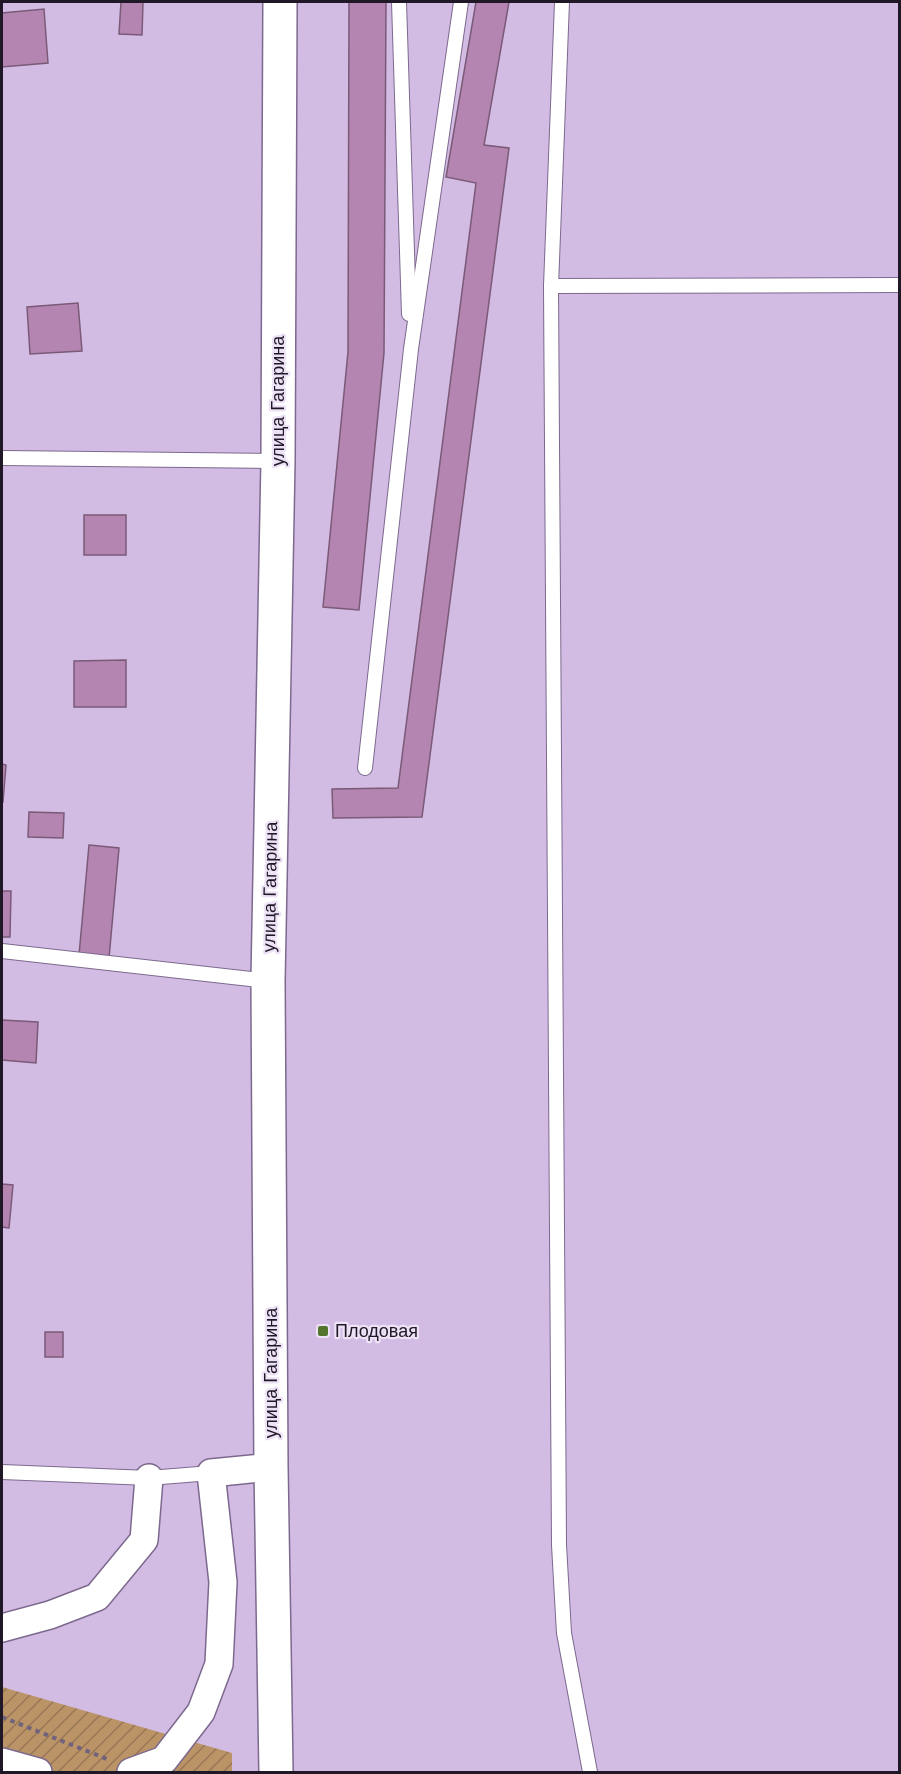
<svg xmlns="http://www.w3.org/2000/svg" width="901" height="1774" viewBox="0 0 901 1774" font-family="'Work Sans',sans-serif">
<defs>
<pattern id="garden-furrows" width="10" height="10" patternUnits="userSpaceOnUse" patternTransform="scale(1.5)"><rect width="10" height="10" fill="#ba9367"/><path d="M-1 1l2-2M0 10L10 0M9 11l2-2" fill="none" stroke="#977755"/></pattern>
</defs>
<rect width="100%" height="100%" fill="#d2bce4"/>
<!-- garden -->
<path fill="url(#garden-furrows)" d="M2,1687l230,66v19h-230z"/>
<!-- building -->
<g fill="#b585b1" stroke="#7a5a77" stroke-width="1.5">
<path d="M121,2h22l-1,33 -23,-1z"/>
<path d="M349,2h37l-2,351 -25,257 -36,-3 25,-255z"/>
<path d="M476,2h33l-25,143 25,3 -87,669 -89,1 -1,-29 66,-1 78,-605 -30,-6z"/>
<path d="M44,9l4,54 -46,4v-54z"/>
<path d="M78,303l4,48 -52,3 -3,-47z"/>
<rect x="84" y="515" width="42" height="40"/>
<path d="M126,660v47h-52v-46z"/>
<path d="M2,764l4,1 -3,37h-1z"/>
<path d="M29,812l35,1 -1,25 -35,-1z"/>
<path d="M89,845l30,3 -10,110 -30,-3z"/>
<path d="M2,891h9l-1,46h-8z"/>
<path d="M2,1020l36,2 -2,41 -34,-3z"/>
<path d="M2,1184l11,1 -4,43 -7,-1z"/>
<rect x="45" y="1332" width="18" height="25"/>
</g>
<g fill="none" stroke-linecap="round" stroke-linejoin="round">
<!-- lane casing -->
<g stroke="#7d698d" stroke-width="16">
<g id="lane">
<path d="M399,2l10,312"/>
<path d="M562,2l-11,284 8,1259 5,88 26,139"/>
<path d="M551,286l349,-1"/>
<path d="M2,458l276,3"/>
<path d="M365,768l46,-419 50,-347"/>
<path d="M2,951l266,30"/>
<path d="M2,1472l147,6 62,-5"/>
</g>
</g>
<!-- street casing -->
<g stroke="#7d698d" stroke-width="30">
<g id="street">
<path d="M2,1628l48,-13 47,-18 47,-57 5,-62"/>
<path d="M2,1762l36,10"/>
<path d="M131,1772l33,-12 37,-48 18,-48 4,-82 -12,-109 60,-6"/>
</g>
</g>
<!-- secondary casing -->
<g stroke="#7d698d" stroke-width="36">
<path id="secondary" d="M276,1772l-5,-305 -3,-486 10,-520 2,-459"/>
</g>
<!-- path -->
<path stroke="#72637d" stroke-width="4" stroke-dasharray="4.5 4.5" stroke-linecap="butt" d="M2,1717l105,42"/>
<!-- lane -->
<use href="#lane" stroke="#fff" stroke-width="14"/>
<!-- street -->
<use href="#street" stroke="#fff" stroke-width="27"/>
<!-- secondary -->
<use href="#secondary" stroke="#fff" stroke-width="33"/>
</g>
<!-- markers -->
<rect fill="#54752c" stroke="#ede2f6" stroke-width="2" x="317" y="1325" width="12" height="12" rx="3"/>
<g text-anchor="middle" stroke-width="4.5" stroke-linejoin="round" paint-order="stroke">
<!-- street labels -->
<g font-size="18" fill="#201826" stroke="#ede2f6">
<text transform="translate(278 401) rotate(-90)" y="6">улица Гагарина</text>
<text transform="translate(270 887) rotate(-89)" y="6">улица Гагарина</text>
<text transform="translate(271 1373) rotate(-90)" y="6">улица Гагарина</text>
</g>
<!-- poi labels -->
<g font-size="18" fill="#201826" stroke="#ede2f6" text-anchor="start">
<text x="335" y="1337">Плодовая</text>
</g>
</g>
<!-- border -->
<rect width="901" height="1774" fill="none" stroke="#201826" stroke-width="6"/>
</svg>
